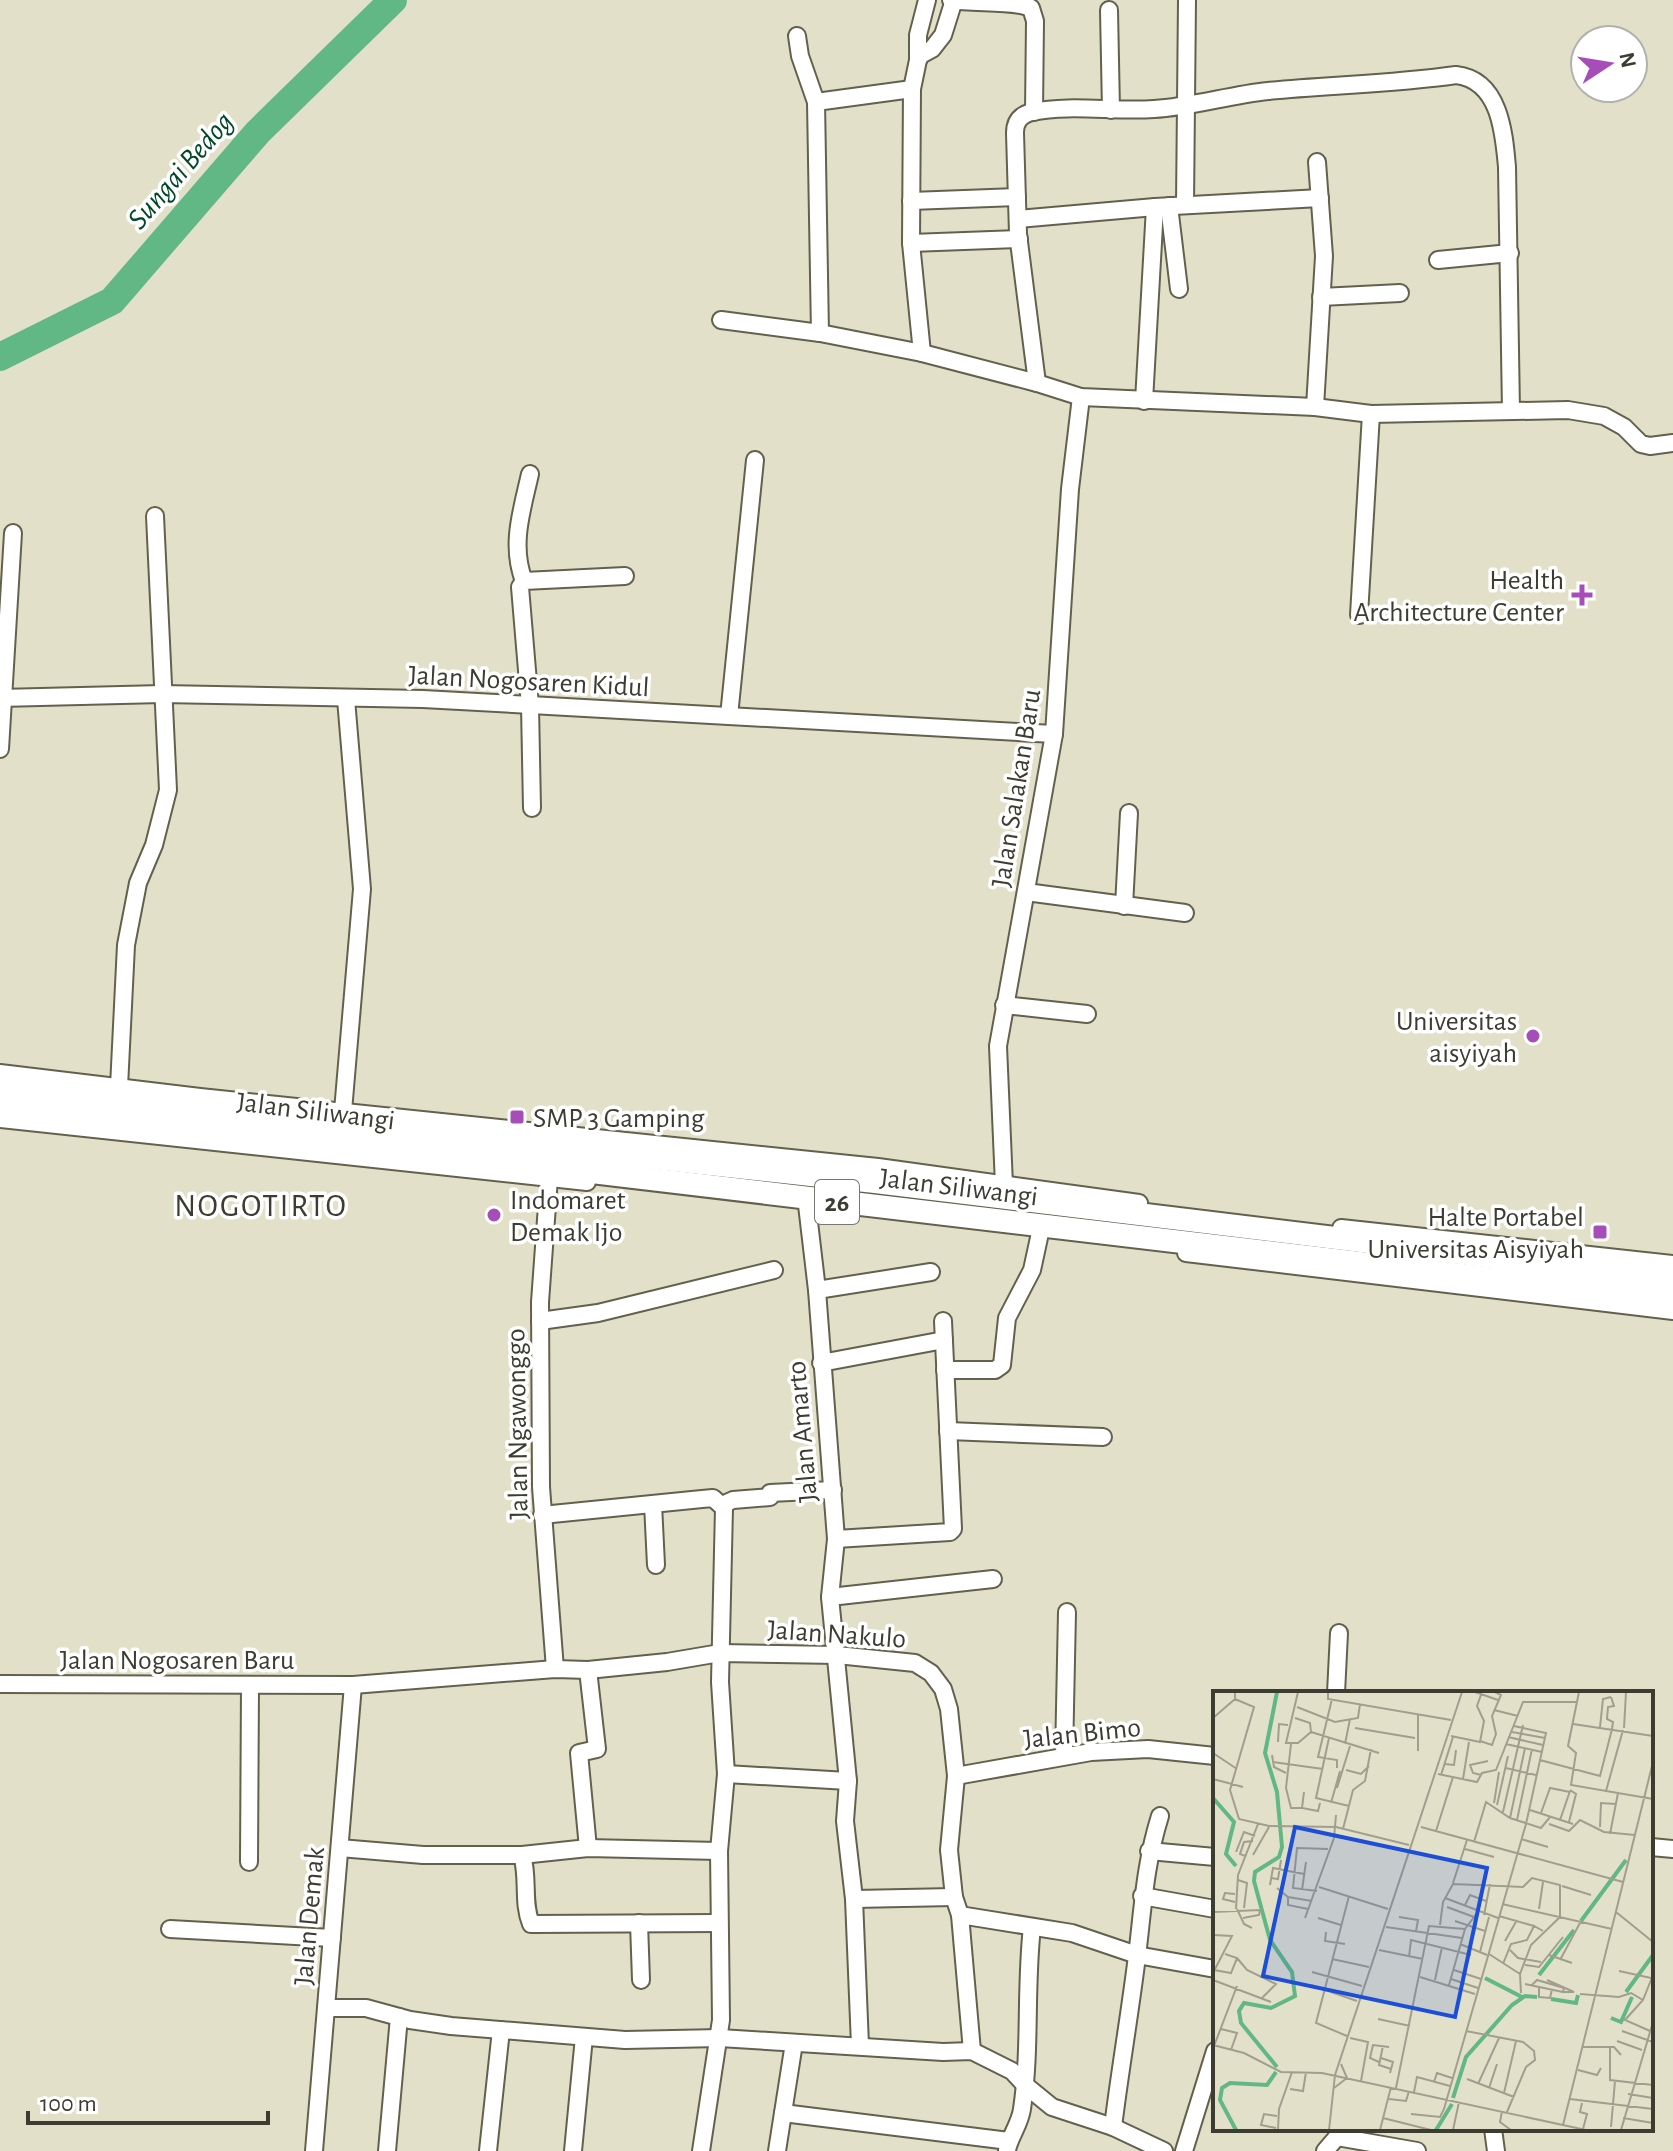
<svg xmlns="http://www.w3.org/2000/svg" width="1673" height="2151" viewBox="0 0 1673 2151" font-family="'Alegreya Sans',sans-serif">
<rect width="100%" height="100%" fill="#e3e0ca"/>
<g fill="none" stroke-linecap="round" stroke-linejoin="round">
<!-- river -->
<path stroke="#61b884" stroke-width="28" d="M0,357l112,-56 146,-169 135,-132"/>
<!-- minor casing -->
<g stroke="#63604d" stroke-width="20">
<g id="minor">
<path d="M951,0c22,4 63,0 80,8l4,13 -1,91"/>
<path d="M1109,10l2,100"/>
<path d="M797,36l3,20 16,46"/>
<path d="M918,60v-25l9,-35"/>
<path d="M911,201l106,-4"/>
<path d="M1185,205l2,-205"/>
<path d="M1169,206l10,83"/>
<path d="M1018,219l137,-12 165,-9"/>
<path d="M911,243l108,-4"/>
<path d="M1438,260l72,-7"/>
<path d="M1321,297l79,-4"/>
<path d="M721,320l99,13 102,20 115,30 44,14 234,10 56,7 197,-4 36,6 20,11 17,17 9,2 23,-3"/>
<path d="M820,333l-4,-231 96,-13"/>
<path d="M922,353l-11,-110 1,-154 6,-29 3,-5 11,-6 11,-14 11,-35"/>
<path d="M1037,383l-19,-149 -3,-101c0,-11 5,-18 17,-21 39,-8 82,0 122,-3 38,-2 75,-14 114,-18 62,-6 126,-7 188,-16 44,5 48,58 51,92l4,244"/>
<path d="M1144,401l11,-194"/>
<path d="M1315,407l9,-151 -7,-94"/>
<path d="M524,581c-14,-36 -2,-71 6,-107"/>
<path d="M1359,615l12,-201"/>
<path d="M0,698l162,-4 261,5 631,35"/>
<path d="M729,716l26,-256"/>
<path d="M0,749l13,-216"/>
<path d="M532,808l-2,-102 -10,-119 4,-6 101,-5"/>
<path d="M1026,892l159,21"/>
<path d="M1124,906l5,-93"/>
<path d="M1004,1005l83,9"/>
<path d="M0,1073l200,24 678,70 261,36"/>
<path d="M119,1087l7,-142 12,-62 16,-38 14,-55 -13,-274"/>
<path d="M343,1111l19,-222 -16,-190"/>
<path d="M0,1119l587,63"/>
<path d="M549,1178l-9,124 1,185 14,182"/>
<path d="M1004,1185l-6,-139 56,-312 16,-245 11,-92"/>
<path d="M807,1205l10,85 19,249 -6,58 18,184 -3,40 9,78 6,146"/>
<path d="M1341,1228l332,36"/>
<path d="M1186,1253l487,58"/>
<path d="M817,1290l114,-18"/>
<path d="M540,1321l58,-8 176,-43"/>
<path d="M821,1363l123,-23"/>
<path d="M945,1370h50l7,-5 5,-47 25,-48 8,-37"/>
<path d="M948,1431l155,6"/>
<path d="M653,1504l3,61"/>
<path d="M722,1505l11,-5 37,-3v-4l63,-3"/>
<path d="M542,1515l160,-16 11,-1 11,10 -4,174 6,92 -7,77 2,169 -20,131"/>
<path d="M836,1539l114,-7 3,-3 -10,-208"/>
<path d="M830,1597l163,-18"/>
<path d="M588,1670l9,79 -18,4 9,95"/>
<path d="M0,1684l353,1 202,-16 33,1 79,-8 53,-9 117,2 78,8 16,10 12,16 6,20 7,67 -7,74 5,47 6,18 12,136"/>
<path d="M1336,1693l3,-60"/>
<path d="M1064,1756l3,-144"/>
<path d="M726,1774l122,7"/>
<path d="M956,1776l135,-24 57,-3 67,7"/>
<path d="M1651,1847l22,2"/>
<path d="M340,1848l83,7h99l66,-7 131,3"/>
<path d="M1149,1851l66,6"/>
<path d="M522,1855c7,23 0,47 9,69l187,-1"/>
<path d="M249,1862l1,-177"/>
<path d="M1142,1896l73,13"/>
<path d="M854,1899l100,-2"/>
<path d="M960,1915l112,18 65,22 78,14"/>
<path d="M639,1923l2,57"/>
<path d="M170,1929l162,9"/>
<path d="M326,2008h40l44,12 41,6 174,14 95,-2 223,14 29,-1 40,20 13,14 27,22 61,20 51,24"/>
<path d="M783,2113l226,28"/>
<path d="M1113,2127c7,-57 17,-114 24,-171 6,-49 8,-92 23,-140"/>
<path d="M1493,2129l3,22"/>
<path d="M1337,2137l80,14"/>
<path d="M1007,2150c3,-14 13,-26 15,-41 9,-60 3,-121 10,-182"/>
<path d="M314,2151l39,-466"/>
<path d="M387,2151l12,-134"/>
<path d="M488,2151l13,-121"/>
<path d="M573,2151l11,-114"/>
<path d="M777,2151l17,-108"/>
<path d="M1184,2151l31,-100"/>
<path d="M1325,2151l12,-14"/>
</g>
</g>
<!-- highway casing -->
<g stroke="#63604d" stroke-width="26">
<g id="highway">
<path d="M0,1087l875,95 798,97"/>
<path d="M0,1106l218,22 1455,172"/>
</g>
</g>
<!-- minor -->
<use href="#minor" stroke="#fff" stroke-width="16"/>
<!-- highway -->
<use href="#highway" stroke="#fff" stroke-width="22"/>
</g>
<!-- markers -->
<g fill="#a64dba" stroke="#fff" stroke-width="3">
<path d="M1578 583h8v8h8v8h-8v8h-8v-8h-8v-8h8z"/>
<circle cx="1533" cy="1036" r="8"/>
<rect x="509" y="1109" width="16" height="16" rx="4"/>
<circle cx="494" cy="1215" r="8"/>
<rect x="1592" y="1224" width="16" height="16" rx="4"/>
</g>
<g text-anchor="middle" stroke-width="7" stroke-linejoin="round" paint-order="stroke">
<!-- shield labels -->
<rect fill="#fff" stroke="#777670" stroke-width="2" x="815" y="1180" width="44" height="44" rx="6"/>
<g font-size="26" font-weight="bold" fill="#3d3c33">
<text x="837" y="1211">26</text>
</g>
<!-- poi labels -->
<g font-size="28" fill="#3d3c33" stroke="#fff" text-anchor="end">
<text x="1564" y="589">Health<tspan x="1564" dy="32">Architecture Center</tspan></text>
<text x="1517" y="1030">Universitas<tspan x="1517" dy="32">aisyiyah</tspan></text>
<text x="533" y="1127" text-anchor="start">SMP 3 Gamping</text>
<text x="510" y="1209" text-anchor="start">Indomaret<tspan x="510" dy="32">Demak Ijo</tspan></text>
<text x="1584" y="1226">Halte Portabel<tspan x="1584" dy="32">Universitas Aisyiyah</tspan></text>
</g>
<!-- street labels -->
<g font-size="28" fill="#3d3c33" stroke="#fff">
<text transform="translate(529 680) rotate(3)" y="10">Jalan Nogosaren Kidul</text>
<text transform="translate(1015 788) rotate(-81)" y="10">Jalan Salakan Baru</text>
<text transform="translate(316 1110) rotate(7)" y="10">Jalan Siliwangi</text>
<text transform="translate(959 1186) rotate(7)" y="10">Jalan Siliwangi</text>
<text transform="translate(516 1424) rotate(-91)" y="10">Jalan Ngawonggo</text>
<text transform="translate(801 1432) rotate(-95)" y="10">Jalan Amarto</text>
<text transform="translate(837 1633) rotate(4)" y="10">Jalan Nakulo</text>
<text x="177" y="1669">Jalan Nogosaren Baru</text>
<text transform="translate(1082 1732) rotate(-6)" y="10">Jalan Bimo</text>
<text transform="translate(308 1916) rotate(-85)" y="10">Jalan Demak</text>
</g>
<!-- water labels -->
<g font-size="30" font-style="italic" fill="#004827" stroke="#fff">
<text transform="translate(180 170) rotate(-49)" y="10">Sungai Bedog</text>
</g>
<!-- quarter labels -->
<g font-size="32" letter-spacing="2" fill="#3d3c33" stroke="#fff">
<text x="261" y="1216">NOGOTIRTO</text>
</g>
</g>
<!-- overview -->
<g transform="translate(1213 1691)">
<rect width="440" height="440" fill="#e3e0ca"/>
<path fill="none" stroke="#61b884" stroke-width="4" d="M64,1l-12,61 12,39 5,55 -3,10 -24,15 -1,9 16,59 22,32 3,24 -24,12 -27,-5 -5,8 2,12 36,44M0,107l21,24 -8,32 10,12M368,230l45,-61M326,284l35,-45M272,287l37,19M413,301l27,-37M338,308l25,4 2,-8M398,327l10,4 11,-25M240,407l13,-41 46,-52 13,-9 12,1M23,439l-16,-30 2,-12 8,-5 37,2 9,-13M223,439l16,-26"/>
<path fill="none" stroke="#a19e8e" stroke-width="2" d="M22,1v7l19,8 -24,83 9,29 30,7 67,1 73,18M85,1l-12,51h12l13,-11M115,1v7l123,21M262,1l23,8M366,1l-11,54 8,7 -5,32 82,14M119,8l-14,58 19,3v8M84,16l38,15 23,-4 2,-14M281,19l24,6M0,27l22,-19M82,27l15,5 1,9 68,21M360,33l80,12M387,36l3,-28 8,-2M142,37l60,10M411,37l2,-36M299,41l33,6M238,45l29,6 4,-21 -7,-15 5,-14M295,46l35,8M116,47l-13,60 33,8M267,50l12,4 4,-11 -4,-18 9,-21 -6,-3M65,51l1,-18 9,1M78,53l-5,44 5,20h11M132,53l5,-25M293,53l36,8M205,60v-37M0,62l24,16M59,64l2,12 12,6M327,69l60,16 12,-47 1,-7 -6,-3 1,-12 6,-1 -3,-9M60,71l50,7M231,73l10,1 2,-15M293,77l30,7M133,79l15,4 8,-8M225,83l39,8 5,-9 14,-3 27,-68h54M228,84l12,-38M268,84l-8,-2 -3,-8 18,-4M0,88l30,8M250,88l6,-37M124,97l13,-42M393,100l17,-61M91,101l-2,16 16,3 2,-8M118,112l9,-32M281,112l5,-31M284,114l11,-49M317,119l43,14M290,121l20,-87M328,122l9,-25 20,4M297,127l15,-70M304,129l15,-71M347,129l10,-29M356,131l7,-28 -6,-4M336,133l20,7 11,-11 24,12 31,3M208,136l202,55M387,136l1,-24 15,1M130,138l10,-39 12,-9 6,-32M223,140l17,-54M397,143l8,-41M308,148l27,8M261,151l12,-40 24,16 31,10 9,-11M252,158l29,8M23,161l8,-20 11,4M40,164l16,-28M32,165l-5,-2 4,-12 9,-1M58,187l7,1 3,-19M25,189l9,3 -3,25M240,192l14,-43M57,194l3,-17 31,6M349,195l29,9M106,196l69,22M64,197l11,9 24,4M89,199l4,-28M104,200l-24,-3 4,-40 31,1M75,206v8l20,4M232,207l53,20M22,211l-12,-3 2,-6 10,1M289,213l110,25M252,214l5,-10 16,6M234,216l27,10M23,218l2,-34 20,-51M24,218l7,15 8,4M326,218l4,-27M0,221l47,-2 -1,5 -16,3M403,221l37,30M271,224l6,-31M286,225l35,10M186,226l19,3 -2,11M92,227l29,-80 2,-23M105,227l23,7M242,230l30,10M227,234l3,-23 10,-18 70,3 9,-9 28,7v32l-29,28 -11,29 1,19M173,236l76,11M113,241l-1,9 20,3M0,244l19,1 -19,37M292,250l12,-21M247,253l27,11M166,259l44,9M297,259l8,8 23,4M267,261l9,-35M276,263l31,20M336,264l23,8M196,266l2,-17 60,15M24,267l10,12 29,14 -14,14M119,268l37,8M347,269l21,-39M290,273l8,-20 16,-4 7,-14 9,5M312,274l14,2 24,-30M1,279l17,3 6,-15 -12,-4M241,279l27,9M406,280l32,7M99,281l50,14M207,286l55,17M238,288l27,9M0,289l58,22M222,289l7,-33M334,289l27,12h-11M312,293l38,8 1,-4 -27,-8 -5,5M98,294l46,16M236,294l16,-56 13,-17M326,295v11l11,1 2,-9M367,303l39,3 12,-4 12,7M165,328l32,7M8,338l16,4 -6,17M253,340l57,11 11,9 1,9 -9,7 -19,45M409,340l31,11M437,340l-25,-11 18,-20 10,-25M134,345l-31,-13 33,-127M137,347l18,4 -7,39M404,350l25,9M0,354l31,8 37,19 41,1 264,57M1,355l23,-60M170,355l-4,19 12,4M370,356h31l7,8M397,356v33l43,5M168,367l12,4 -3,11M166,371l-9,-4 3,-13 16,2M365,379l19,5 4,-7M254,388l47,18M221,391l3,-9 15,5M265,393l21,-46M121,397l13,-10 -6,-14M183,397l33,-162 36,3M276,397l8,-24M77,398l13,2 3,-19M201,401l3,-15 33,9M291,402l12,-52M415,403l25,4M176,408l17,2 3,-10M357,408l83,10M369,412l-2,9 7,2 -4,15M289,420l-2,11 11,8M198,423l29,3 4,-8 82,-285 20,-91 -32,-7M170,427l48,12M410,427l30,5M350,434l90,-363M398,436l4,-46M63,437l-15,-3 3,-11 13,2M65,439l1,-21 13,-37M116,439l6,-55 127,-383M167,439l11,-43M240,439l6,-28M408,439l32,-108"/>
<path fill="#1d4ed8" fill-opacity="0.15" stroke="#1d4ed8" stroke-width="4" d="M82,136l192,41 -32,149 -192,-41z"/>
<rect width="440" height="440" fill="none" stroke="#3d3c33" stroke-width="4"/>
</g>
<!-- north arrow -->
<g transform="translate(1609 64) rotate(78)"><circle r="38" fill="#ffffff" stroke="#b1b1ad" stroke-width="2"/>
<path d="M0-6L14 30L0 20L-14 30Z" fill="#a64dba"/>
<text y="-12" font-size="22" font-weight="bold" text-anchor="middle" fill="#3d3c33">N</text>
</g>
<!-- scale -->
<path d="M28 2111v12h240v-12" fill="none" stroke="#3d3c33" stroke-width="4"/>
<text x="40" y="2111" font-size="24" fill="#3d3c33" stroke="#ffffff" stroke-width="6" paint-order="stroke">100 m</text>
</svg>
